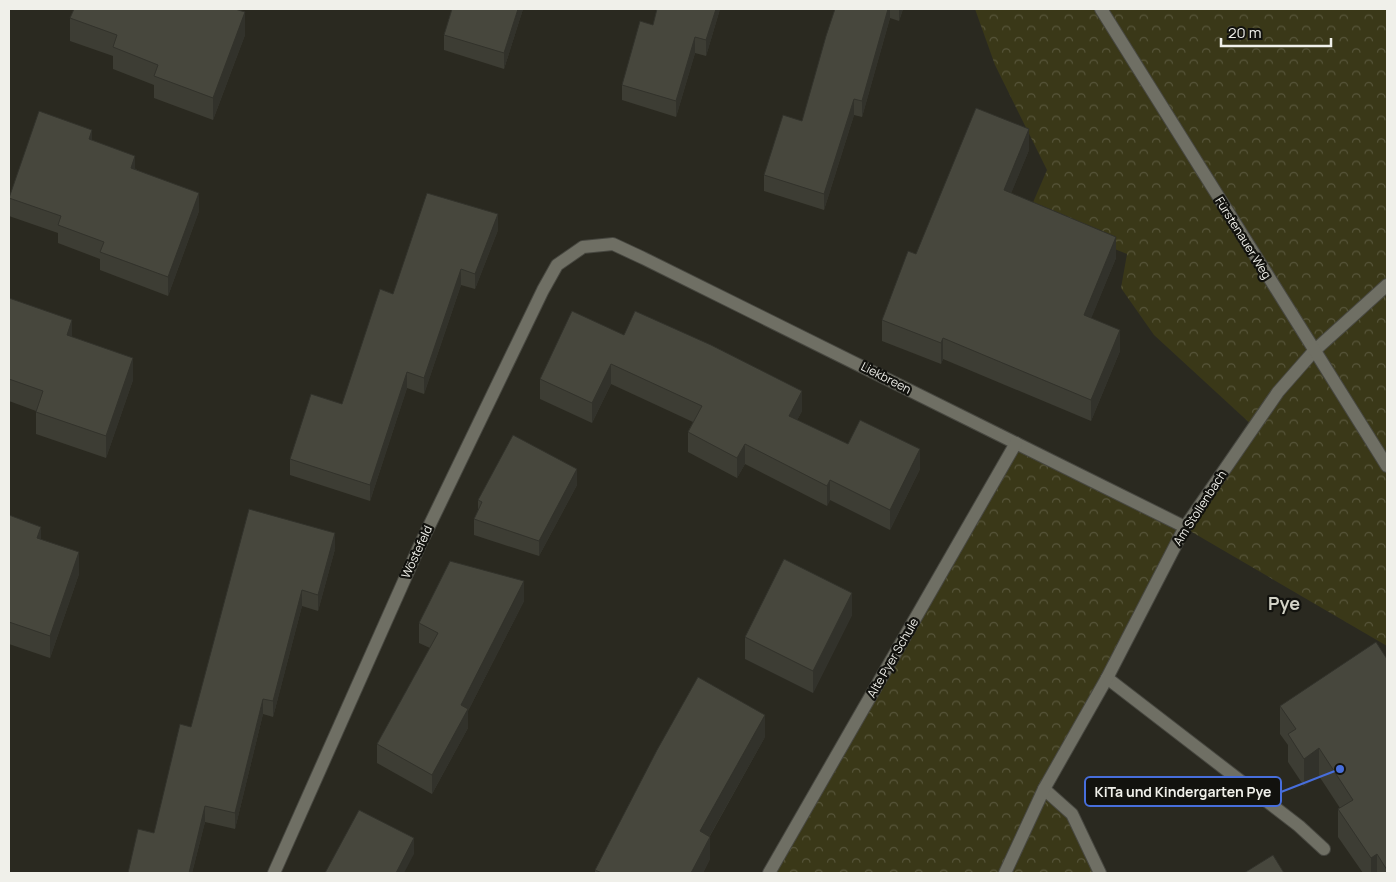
<svg xmlns="http://www.w3.org/2000/svg" width="1396" height="882" viewBox="0 0 1396 882" font-family="Manrope,sans-serif">
<defs>
<pattern id="forest-crowns" width="20" height="18" patternUnits="userSpaceOnUse" patternTransform="scale(1.25)"><rect width="20" height="18" fill="#3a3818"/><path d="M2 6a3 3 0 1 1 6 0M12 15a3 3 0 1 1 6 0" fill="none" stroke="#57553a"/></pattern>
</defs>
<rect width="100%" height="100%" fill="#2a2920"/>
<!-- forest -->
<path fill="url(#forest-crowns)" d="M975,9h412v637l-202,-118 -141,261 28,25 28,59h-331l247,-430 169,84 69,-100 -100,-92 -33,-47 6,-34 -99,-40 19,-44 -52,-105z"/>
<g fill="none" stroke-linecap="round" stroke-linejoin="round">
<!-- service casing -->
<g stroke="#474740" stroke-width="14">
<g id="service">
<path d="M1107,678l192,148 25,23"/>
<path d="M1044,789l28,25 28,59"/>
</g>
</g>
<!-- minor casing -->
<g stroke="#474740" stroke-width="14">
<g id="minor">
<path d="M274,873l145,-326 124,-257 14,-25 26,-18 30,-3 30,14 542,269"/>
<path d="M769,873l247,-430"/>
<path d="M1005,873l39,-84 63,-111 78,-151 93,-135 36,-41 73,-66"/>
</g>
</g>
<!-- tertiary casing -->
<g stroke="#474740" stroke-width="14">
<path id="tertiary" d="M1101,9l286,457"/>
</g>
<!-- service -->
<use href="#service" stroke="#6f6f64" stroke-width="12"/>
<!-- minor -->
<use href="#minor" stroke="#6f6f64" stroke-width="12"/>
<!-- tertiary -->
<use href="#tertiary" stroke="#6f6f64" stroke-width="12"/>
</g>
<!-- wall -->
<g fill="#3d3d34">
<path d="M452,9h71l-19,60 -60,-19v-15z"/>
<path d="M657,9h63l-14,47 -11,-3 -19,64 -54,-17v-15l31,-60z"/>
<path d="M835,9h68l-4,12 -9,-3 -28,99 -8,-2 -30,95 -60,-19v-16l38,-54z"/>
<path d="M70,18l175,17 -32,85 -59,-22v-13l-41,-16v-13l-43,-15z"/>
<path d="M92,140l107,71 -31,85 -68,-26v-11l-42,-16v-10l-49,-17v-18z"/>
<path d="M1029,150l-18,43 105,65 -25,60 29,33 -29,70 -148,-62 -2,5 -59,-23v-21l34,-66z"/>
<path d="M498,230l-23,59 -14,-4 -37,109 -17,-6 -37,113 -80,-26v-16l52,-55 51,-110z"/>
<path d="M9,298l63,39 61,43 -27,78 -70,-24v-23l-27,-10z"/>
<path d="M624,335l178,76 -5,9 51,24 72,25 -30,61 -60,-30 -3,6 -82,-42 -8,14 -49,-26v-20l5,-10 -82,-38 -19,39 -52,-24v-20z"/>
<path d="M577,485l-38,71 -65,-21v-16l4,-9v-10z"/>
<path d="M9,515l32,24 38,35 -29,84 -41,-14z"/>
<path d="M335,549l-17,62 -16,-5 -29,111 -10,-3 -28,115 -30,-7 -13,51h-64l26,-40 37,-106z"/>
<path d="M524,601l-56,110v17l-36,66 -55,-31v-19l53,-96 -11,-5v-20z"/>
<path d="M852,615l-39,78 -68,-34v-22z"/>
<path d="M1387,659v214h-24l-25,-36v-28l2,-1 -21,-32 -15,10 -16,-24v-17l-8,-11v-28z"/>
<path d="M765,737l-55,99v23l-7,14h-108v-3z"/>
</g>
<!-- shaded-wall -->
<g fill="#32322b">
<path d="M518,9h5l-19,60v-16z"/>
<path d="M716,9h4l-14,47v-16z"/>
<path d="M888,9h2v9l-28,99v-16z"/>
<path d="M899,9h4l-4,12z"/>
<path d="M245,12v23l-32,85v-22z"/>
<path d="M695,37v16l-19,64v-16z"/>
<path d="M854,99v16l-30,95v-16z"/>
<path d="M1029,129v21l-25,61v-21z"/>
<path d="M92,130v19l-3,-10z"/>
<path d="M135,156v19l-4,-7z"/>
<path d="M199,193v18l-31,85v-19z"/>
<path d="M498,214v16l-23,59v-15z"/>
<path d="M1116,237v21l-32,78v-21z"/>
<path d="M461,269v16l-37,109v-16z"/>
<path d="M72,320v22l-5,-7z"/>
<path d="M1120,330v21l-29,70v-21z"/>
<path d="M943,338v21l-2,5v-21z"/>
<path d="M133,358v22l-27,78v-22z"/>
<path d="M611,364v20l-19,39v-20z"/>
<path d="M407,372v16l-37,113v-16z"/>
<path d="M802,391v20l-13,25v-20z"/>
<path d="M745,444v20l-8,14v-20z"/>
<path d="M920,449v20l-30,61v-20z"/>
<path d="M577,469v16l-38,71v-15z"/>
<path d="M830,480v20l-3,6v-20z"/>
<path d="M41,527v22l-4,-11z"/>
<path d="M335,533v16l-17,62v-16z"/>
<path d="M79,552v22l-29,84v-22z"/>
<path d="M524,581v20l-56,110v17l-36,66v-19l29,-70z"/>
<path d="M302,590v16l-29,111v-16z"/>
<path d="M852,593v22l-39,78v-22z"/>
<path d="M263,699v15l-28,115v-16z"/>
<path d="M765,715v22l-65,116v-22z"/>
<path d="M1319,748v28l-15,10v-27z"/>
<path d="M205,806v16l-13,51h-3z"/>
<path d="M710,837v22l-7,14h-12z"/>
<path d="M414,838v16l-10,19h-8z"/>
<path d="M1377,854v19h-6v-15z"/>
</g>
<!-- building -->
<g fill="#47473d" stroke="#32322b">
<path d="M74,9h161l10,3 -32,86 -59,-22 4,-11 -45,-18 4,-12 -47,-17z"/>
<path d="M452,9h66l-14,44 -60,-18z"/>
<path d="M657,9h59l-10,31 -11,-3 -19,64 -54,-16 18,-64 13,4z"/>
<path d="M835,9h53l-26,92 -8,-2 -30,95 -60,-19 19,-60 19,6 24,-85z"/>
<path d="M976,108l53,21 -25,61 112,47 -32,78 36,15 -29,70 -148,-62 -2,5 -59,-23 26,-69 8,3z"/>
<path d="M39,111l53,19 -3,9 46,17 -4,12 68,25 -31,84 -68,-25 4,-10 -46,-17 3,-9 -52,-18z"/>
<path d="M427,193l71,21 -23,60 -14,-5 -37,109 -17,-6 -37,113 -80,-26 21,-65 31,10 38,-115 13,5z"/>
<path d="M9,298l63,22 -5,15 66,23 -27,78 -70,-24 7,-21 -34,-12z"/>
<path d="M572,311l52,24 11,-24 76,34 91,46 -13,25 59,28 12,-24 60,29 -30,61 -60,-30 -3,6 -82,-42 -8,14 -49,-26 14,-26 -91,-42 -19,39 -52,-24z"/>
<path d="M513,435l64,34 -38,72 -65,-22 8,-17 -4,-2z"/>
<path d="M249,509l86,24 -17,62 -16,-5 -29,111 -10,-2 -28,114 -30,-7 -16,67h-61l10,-44 16,4 26,-109 11,3z"/>
<path d="M9,515l32,12 -4,11 42,14 -29,84 -41,-14z"/>
<path d="M784,559l68,34 -39,78 -68,-34z"/>
<path d="M450,561l74,20 -63,124 7,4 -36,66 -55,-31 61,-111 -19,-10z"/>
<path d="M1376,642l11,17v211l-10,-16 -6,4 -33,-49 15,-9 -34,-52 -15,11 -16,-25 8,-5 -16,-23z"/>
<path d="M698,677l67,38 -65,116 10,6 -19,36h-89l-7,-3 62,-120z"/>
<path d="M359,810l55,28 -18,35h-71z"/>
<path d="M1273,855l11,18h-40z"/>
</g>
<g text-anchor="middle" stroke-width="4.5" stroke-linejoin="round" paint-order="stroke">
<!-- street labels -->
<g font-size="12" fill="#f0f0ea" stroke="#12120e">
<text transform="translate(1243 238) rotate(58)" y="4">Fürstenauer Weg</text>
<text transform="translate(886 378) rotate(27)" y="4">Liekbreen</text>
<text transform="translate(1200 508) rotate(-57)" y="4">Am Stollenbach</text>
<text transform="translate(417 552) rotate(-65)" y="4">Wöstefeld</text>
<text transform="translate(893 658) rotate(-60)" y="4">Alte Pyer Schule</text>
</g>
<!-- district labels -->
<g font-size="18" font-weight="bold" fill="#d3d3c7" stroke="#12120e">
<text x="1284" y="610">Pye</text>
</g>
</g>
<!-- callouts -->
<path fill="none" stroke="#476edc" stroke-width="2" d="M1340 769L1281 792"/>
<circle fill="#476edc" stroke="#12120e" stroke-width="2" cx="1340" cy="769" r="5"/>
<rect fill="#12120e" stroke="#476edc" stroke-width="2" x="1085" y="777" width="196" height="29" rx="5"/>
<g font-size="14" text-anchor="middle" font-weight="bold" fill="#f0f0ea">
<text x="1183" y="797">KiTa und Kindergarten Pye</text>
</g>
<!-- border -->
<rect width="1396" height="882" fill="none" stroke="#f0f0ea" stroke-width="20"/>
<!-- scale -->
<path d="M1221 38v8h110v-8" fill="none" stroke="#f0f0ea" stroke-width="2.5"/>
<text x="1228" y="38" font-size="15" fill="#f0f0ea" stroke="#12120e" stroke-width="4" paint-order="stroke">20 m</text>
</svg>
